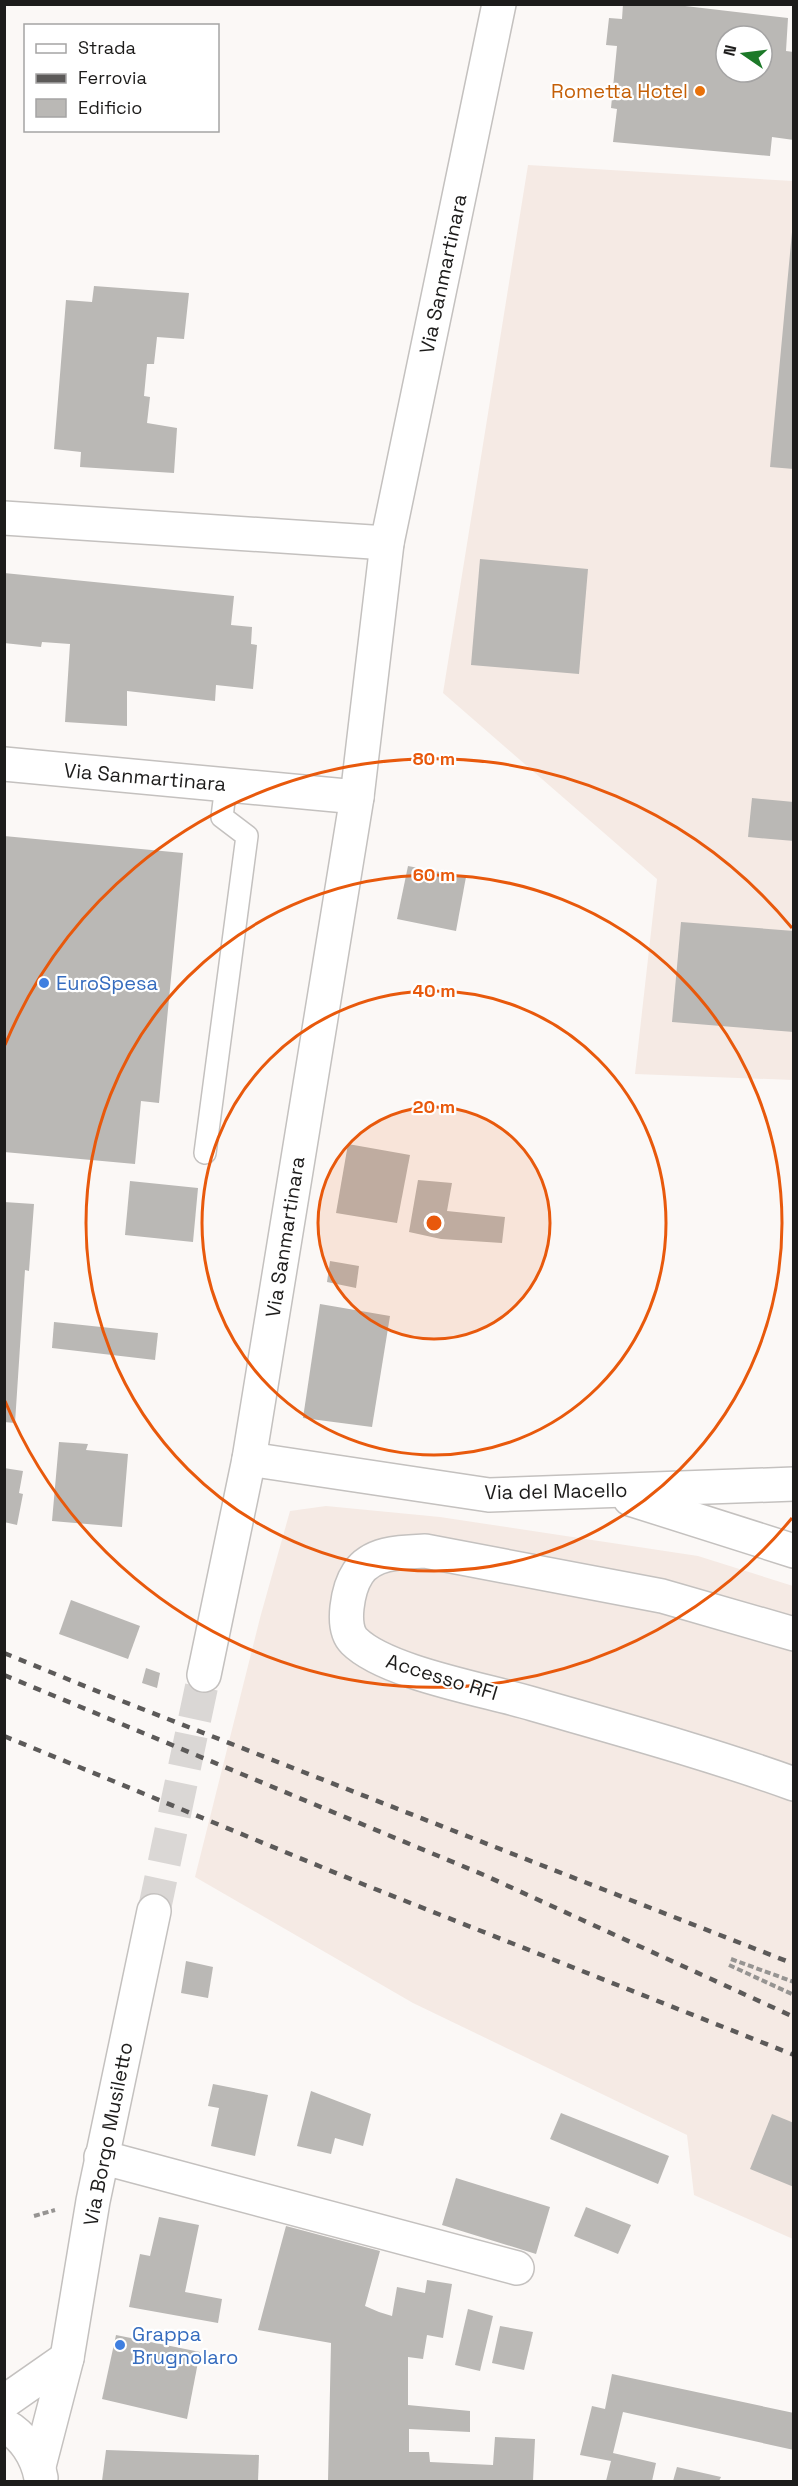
<svg xmlns="http://www.w3.org/2000/svg" width="798" height="2486" viewBox="0 0 798 2486" font-family="'Space Grotesk',sans-serif">
<rect width="100%" height="100%" fill="#fbf8f6"/>
<!-- built -->
<g fill="#f5eae4">
<path d="M528,165l265,16v899l-158,-6 22,-195 -214,-186z"/>
<path d="M326,1506l114,11 258,39 95,30v653l-99,-44 -7,-60 -274,-132 -218,-126 65,-259 30,-107z"/>
</g>
<!-- building -->
<g fill="#bab8b5" fill-rule="evenodd">
<path d="M623,4h45l120,14 -2,33 8,1v88l-22,-3 -2,19 -157,-14 4,-33 -6,-1 6,-62 -11,-1 3,-27 13,1zM726,36h36v36h-36z"/>
<path d="M792,232h2v237l-24,-2z"/>
<path d="M94,286l95,7 -5,46 -27,-2 -3,27h-7l-3,32 6,1 -3,26 30,5 -3,45 -94,-6 1,-15 -27,-3 12,-149 26,2z"/>
<path d="M480,559l108,10 -9,105 -108,-9z"/>
<path d="M4,573l230,23 -3,29 21,2 -1,17 6,1 -4,44 -37,-4 -1,16 -88,-10v35l-62,-4 5,-78 -28,-2 -1,5 -37,-4z"/>
<path d="M752,798l42,4v39l-46,-4z"/>
<path d="M4,836l179,17 -24,250 -18,-2 -6,63 -131,-12z"/>
<path d="M408,866l58,11 -10,54 -59,-12z"/>
<path d="M681,922l113,9v101l-122,-10z"/>
<path d="M348,1144l62,11 -13,68 -61,-10z"/>
<path d="M418,1180l34,3 -5,28 58,6 -3,26 -61,-4 -32,-7z"/>
<path d="M130,1181l68,7 -5,54 -68,-7z"/>
<path d="M4,1202l30,2 -5,67 -4,-1 -10,153 -11,-1z"/>
<path d="M330,1261l29,5 -3,22 -29,-6z"/>
<path d="M320,1304l70,12 -18,111 -69,-9z"/>
<path d="M54,1322l104,11 -3,27 -103,-12z"/>
<path d="M59,1442l29,2 -2,6 42,4 -6,73 -70,-6z"/>
<path d="M4,1468l19,3 -4,22 4,1 -6,31 -13,-3z"/>
<path d="M71,1600l69,26 -12,33 -69,-25z"/>
<path d="M146,1668l14,5 -3,15 -15,-5z"/>
<path d="M186,1961l27,6 -5,31 -27,-5z"/>
<path d="M213,2084l55,11 -13,61 -44,-10 8,-38 -11,-2z"/>
<path d="M311,2091l60,23 -8,32 -28,-8 -4,16 -34,-8z"/>
<path d="M561,2113l108,43 -11,28 -108,-45z"/>
<path d="M772,2114l22,9v64l-44,-18z"/>
<path d="M456,2178l94,29 -14,47 -94,-29z"/>
<path d="M586,2207l45,18 -13,29 -44,-18z"/>
<path d="M159,2217l40,8 -14,67 37,7 -4,24 -89,-16 11,-53 10,2z"/>
<path d="M286,2226l94,25 -15,55 14,6 13,4 5,-29 28,6 2,-13 25,4 -9,54 -16,-3 -4,24 -15,-2v48l62,6v21l-61,-3v23h20l1,10 63,3 2,-28 40,2 -2,42h-205l3,-138 -73,-13z"/>
<path d="M468,2309l25,7 -13,55 -25,-6z"/>
<path d="M500,2326l33,6 -9,38 -32,-7z"/>
<path d="M116,2335l84,17 -13,67 -85,-20z"/>
<path d="M612,2374l182,39v37l-171,-38 -10,41 43,10 -4,18h-46l5,-20 -31,-6 12,-49 13,3z"/>
<path d="M106,2450l153,5 -1,26h-156z"/>
<path d="M677,2467l44,10 -2,4h-46z"/>
</g>
<g fill="none" stroke-linecap="round" stroke-linejoin="round">
<!-- minor-tunnel -->
<path stroke="#dad7d5" stroke-width="33" stroke-dasharray="33 16" stroke-linecap="butt" d="M154,1911l50,-236"/>
<!-- service casing -->
<g stroke="#c4c1bf" stroke-width="24">
<path id="service" d="M205,1153l42,-317 -25,-19 4,-32"/>
</g>
<!-- minor casing -->
<g stroke="#c4c1bf" stroke-width="36">
<g id="minor">
<path d="M4,518l383,25"/>
<path d="M4,764l353,33"/>
<path d="M249,1459l240,36 305,-11"/>
<path d="M630,1499l164,52"/>
<path d="M794,1634l-132,-38 -237,-45c-23,1 -53,1 -67,22 -10,15 -18,54 -4,68 32,32 133,49 179,63 87,25 175,49 261,80"/>
<path d="M204,1675l45,-216 108,-662 30,-254 112,-539"/>
<path d="M101,2157l416,111"/>
<path d="M67,2358l26,-157 61,-290"/>
<path d="M4,2402l63,-44 -28,108"/>
<path d="M4,2425c20,11 33,31 37,53"/>
</g>
</g>
<!-- path -->
<g stroke="#969492" stroke-width="4" stroke-dasharray="6 3" stroke-linecap="butt">
<path d="M731,1959l63,23"/>
<path d="M729,1965l65,30"/>
<path d="M34,2216l21,-6"/>
</g>
<!-- service -->
<use href="#service" stroke="#fff" stroke-width="21"/>
<!-- minor -->
<use href="#minor" stroke="#fff" stroke-width="33"/>
<!-- rail -->
<g stroke="#5c5a59" stroke-width="4.5" stroke-dasharray="8 8" stroke-linecap="butt">
<path d="M4,1653l100,41 690,270"/>
<path d="M4,1675l480,200 310,142"/>
<path d="M4,1736l361,149 429,170"/>
</g>
</g>
<!-- distance rings -->
<circle cx="434" cy="1223" r="116" fill="#e8590c" fill-opacity=".12"/>
<g fill="none" stroke="#e8590c" stroke-width="3">
<circle cx="434" cy="1223" r="116"/>
<circle cx="434" cy="1223" r="232"/>
<circle cx="434" cy="1223" r="348"/>
<path d="M792 1518A464 464 0 0 1 5 1401M5 1045A464 464 0 0 1 792 928"/>
</g>
<!-- markers -->
<circle fill="#e8710a" stroke="#fff" stroke-width="2" cx="700" cy="91" r="6"/>
<g fill="#3f7fe0" stroke="#fff" stroke-width="2">
<circle cx="44" cy="983" r="6"/>
<circle cx="120" cy="2345" r="6"/>
</g>
<g text-anchor="middle" stroke-width="4.5" stroke-linejoin="round" paint-order="stroke">
<!-- food labels -->
<g font-size="20" fill="#c56008" stroke="#fff" text-anchor="end">
<text x="688" y="98">Rometta Hotel</text>
</g>
<!-- street labels -->
<g font-size="20" fill="#1d1c1b" stroke="#fff">
<text transform="translate(443 274) rotate(-78)" y="7">Via Sanmartinara</text>
<text transform="translate(145 777) rotate(5)" y="7">Via Sanmartinara</text>
<text transform="translate(285 1237) rotate(-81)" y="7">Via Sanmartinara</text>
<text transform="translate(556 1491) rotate(-1)" y="7">Via del Macello</text>
<text transform="translate(442 1677) rotate(17)" y="7">Accesso RFI</text>
<text transform="translate(108 2134) rotate(-79)" y="7">Via Borgo Musiletto</text>
</g>
<!-- shop labels -->
<g font-size="20" fill="#366cbe" stroke="#fff" text-anchor="start">
<text x="56" y="990">EuroSpesa</text>
<text x="132" y="2341">Grappa<tspan x="132" dy="23">Brugnolaro</tspan></text>
</g>
</g>
<circle cx="434" cy="1223" r="9" fill="#e8590c" stroke="#fff" stroke-width="3"/>
<g font-size="18" text-anchor="middle" font-weight="bold" fill="#e8590c" stroke="#fff" stroke-width="4.5" stroke-linejoin="round" paint-order="stroke">
<text x="434" y="765">80 m</text>
<text x="434" y="881">60 m</text>
<text x="434" y="997">40 m</text>
<text x="434" y="1113">20 m</text>
</g>
<!-- border -->
<rect width="798" height="2486" fill="none" stroke="#1d1c1b" stroke-width="12"/>
<!-- legend -->
<rect x="24" y="24" width="195" height="108" fill="#ffffff" stroke="#a5a4a4" stroke-width="1.5"/>
<rect x="36" y="44" width="30" height="9" fill="#ffffff" stroke="#a5a4a4" stroke-width="1.5"/>
<text x="78" y="54" font-size="18" fill="#1d1c1b">Strada</text>
<rect x="36" y="74" width="30" height="9" fill="#5c5a59" stroke="#a5a4a4" stroke-width="1.5"/>
<text x="78" y="84" font-size="18" fill="#1d1c1b">Ferrovia</text>
<rect x="36" y="99" width="30" height="18" fill="#bab8b5" stroke="#a5a4a4" stroke-width="1.5"/>
<text x="78" y="114" font-size="18" fill="#1d1c1b">Edificio</text>
<!-- north arrow -->
<g transform="translate(744 54) rotate(284)"><circle r="28" fill="#ffffff" stroke="#a5a4a4" stroke-width="1.5"/>
<path d="M0-4.5L10 22L0 15L-10 22Z" fill="#1c7928"/>
<text y="-9" font-size="16" font-weight="bold" text-anchor="middle" fill="#1d1c1b">N</text>
</g>
</svg>
